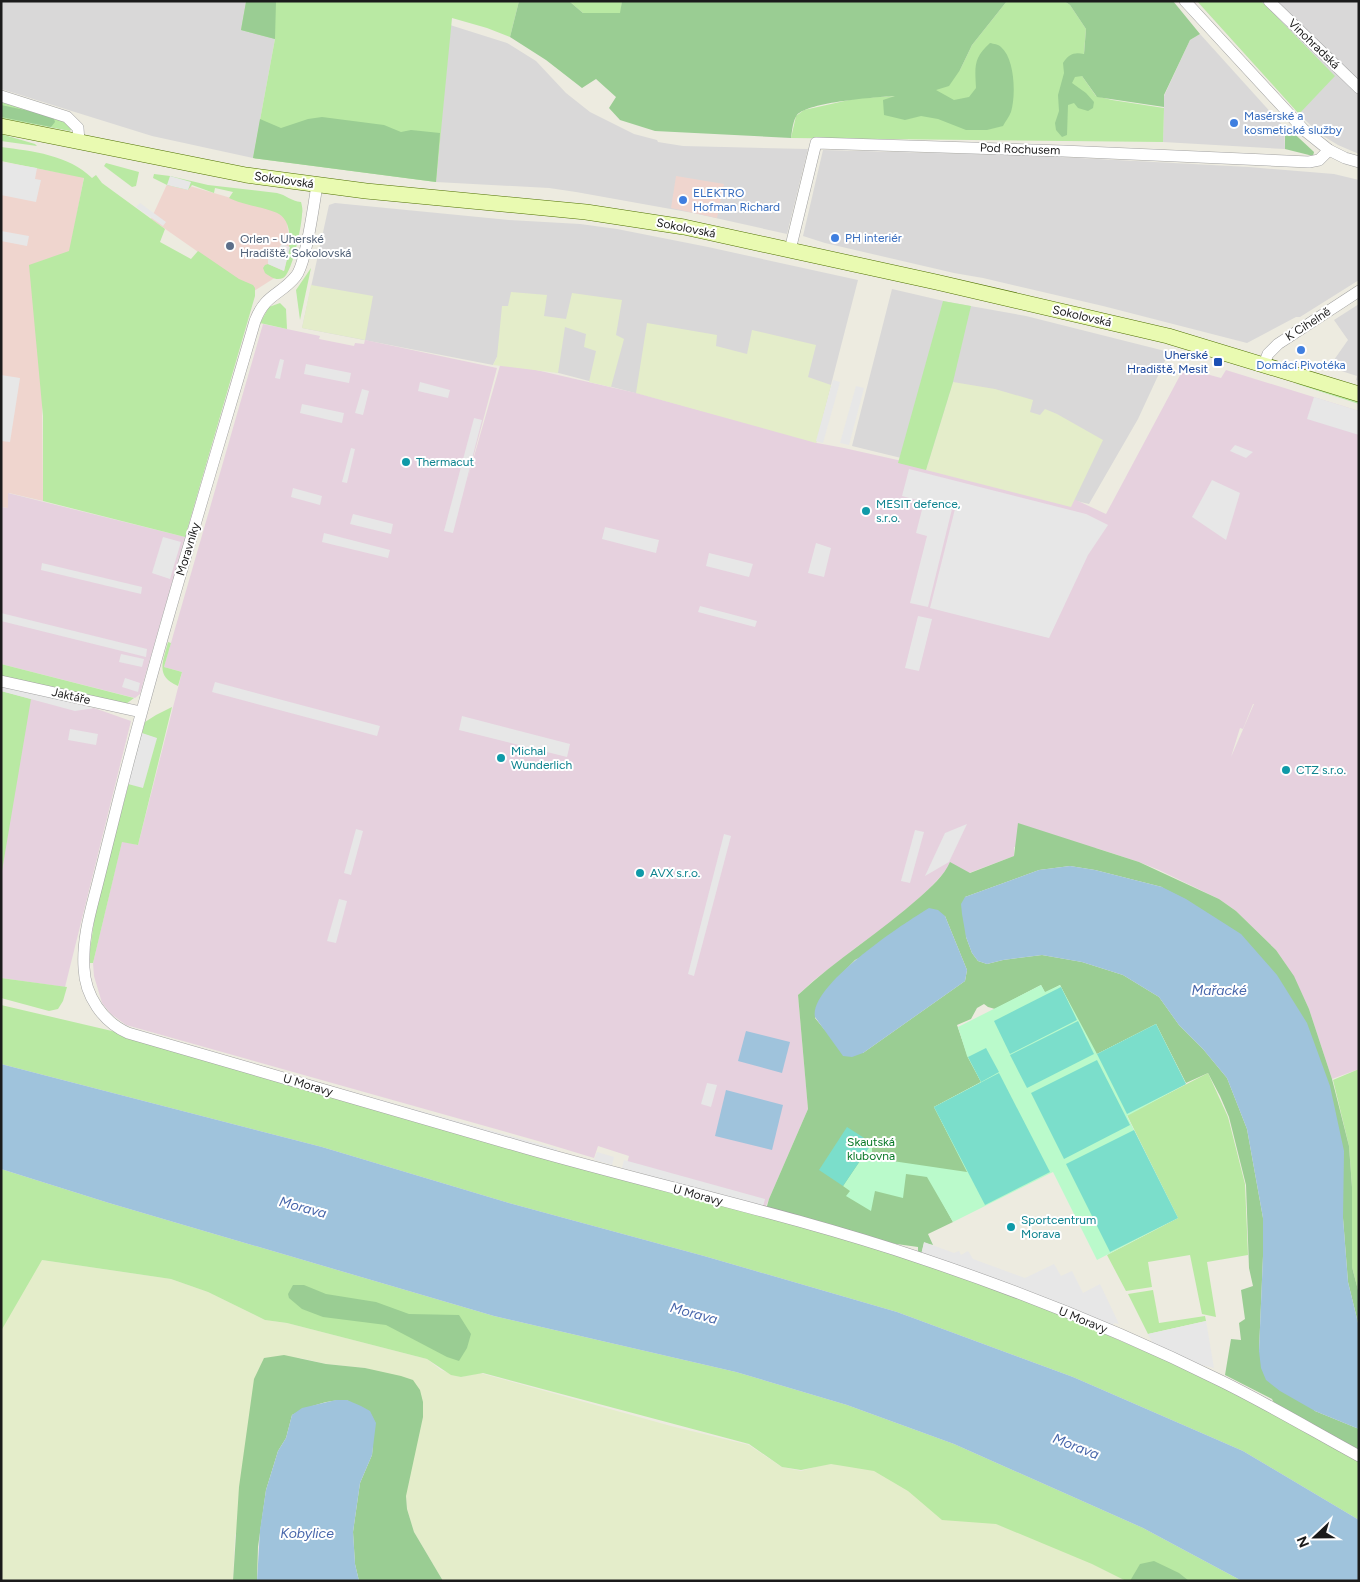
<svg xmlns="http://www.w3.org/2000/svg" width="1360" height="1582" viewBox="0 0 1360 1582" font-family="Figtree,sans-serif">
<rect width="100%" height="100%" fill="#edebe0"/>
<!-- residential -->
<g fill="#d9d8d8">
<path d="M1,1l245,1 29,37 -22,119 -101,-22 -151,-47z"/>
<path d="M1197,1h162v153l-21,-9 -18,-11 -17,-16z"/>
<path d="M450,25l57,18 29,18 30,32 24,19 44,22 23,6 1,2 25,4 125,3 -21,85 -94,-21 -117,-21 -27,-4 -113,-6z"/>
<path d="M1200,34l84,93 1,22 -122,-7 1,-46 26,-56z"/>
<path d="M823,150l218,6 208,11 85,7 25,6v100l-59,37h-4l-49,26 -144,-37 -120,-28 -29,-5 -129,-30 -22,-7z"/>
<path d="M335,203l174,17 71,4 37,5 91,18 150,33 -42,163 -97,-28 -222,-58 -4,8 -191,-37 27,-123z"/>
<path d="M892,289l56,13 78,14 143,36 -31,67 -49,85 -237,-58z"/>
<path d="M1359,304v77l-3,-1 1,-4 -28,-9 19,-27 -14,-20z"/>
</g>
<!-- commercial -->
<g fill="#efd5ce">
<path d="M1,162l83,15 -42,221 1,103 -34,-8 -1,15 -7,-1z"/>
<path d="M676,176l48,8 -7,34 -46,-10z"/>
<path d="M169,180l117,34 4,33 -6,25 -30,19 -103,-72z"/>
</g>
<!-- industrial -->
<g fill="#e6d1de" fill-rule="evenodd">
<path d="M263,324l57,12 -1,3 35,7 1,-3 9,1 1,-4 132,28 -30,113 34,-119 135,31 138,37 43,13 27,5 232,52 30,14 78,-146 37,10 5,-8 133,41v658l-27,10 -23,-70 -16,-34 -17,-25 -40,-39 -17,-12 -60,-29 -20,-8 -43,-14 -82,-1v9l-45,17 -20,-6 -18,20 -34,31 -39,28 -45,35 -15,14 10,114 -42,97 -140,-39 3,-11 -31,-10 -4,12 -56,-17 -412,-116 -15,-11 -9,-11 -8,-27 -1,-13 29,-122 16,4 44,-173 -18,-5zM1253,704h1l-23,53 9,-29 3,1z"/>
<path d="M8,493l177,44 -45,157 -5,4 -134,-34v-157l7,1z"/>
<path d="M1,691l75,19 18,-2 37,13 -66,266 -64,-9z"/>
</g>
<!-- farmland -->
<g fill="#e4edca">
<path d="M311,285l62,11 -8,44 -63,-12z"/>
<path d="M511,292l36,3 -3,21 22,3 6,-26 50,7 -6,35 8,4 -13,48 -22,-5 7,-31 -12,-4 2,-13 -21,-7 -7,46 -65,-8 4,-8 5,-51h6z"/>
<path d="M647,323l70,12 -1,11 31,8 5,-24 64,15 -8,32 23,8 -15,58 -180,-50z"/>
<path d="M953,382l42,7 38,11 -3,12 10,3 5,-6 12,5 46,26 -32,67 -145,-37z"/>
<path d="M1,1242l22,6 19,12 129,19 37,13 57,28 22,3 140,36 14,11 20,7 19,-4 191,53 78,19 33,22 19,4 29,-8 44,7 123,54 80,32 49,25h-683l-29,-49 -7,-23 -1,-13 -25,-123 -16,-5 -39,-4 -26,-6 -65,178 -2,45h-232z"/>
</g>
<!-- grass -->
<g fill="#b9e9a3">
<path d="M243,1h276l-9,36 -23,-9 -35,-10 -16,164 -183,-24 22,-119 -34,-9 5,-28z"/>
<path d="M569,1h53l-1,12h-38z"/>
<path d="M1007,1h57l6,4 16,24 -4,47 14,20 16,4 52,8 -1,34 -372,-4 5,-22 8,-6 54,-12 40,-2 62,-26 12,-25z"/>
<path d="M1197,1h64l74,75 -36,38z"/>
<path d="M1,101l66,19 5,8 -2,3 -69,-13z"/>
<path d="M1,134l34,10 2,2 -36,-5z"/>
<path d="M1,147c31,4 68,8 91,31l4,-3 6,8 63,46 -5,13 31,17 7,-8 41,28 14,6 2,3v8l-70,241 -142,-36v-85l-14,-151 40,-14 15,-73 -83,-17z"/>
<path d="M106,163l33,9 -3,14 -4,1 -28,-21z"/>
<path d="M154,174l16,2 38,9 69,8c9,2 14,8 24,9 1,4 2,8 1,12 0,11 -10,60 -19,64 -7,3 -12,-1 -18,-5l-2,-5 2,-3 3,-1 16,7c4,-16 12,-46 -5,-57 -11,-6 -36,-9 -50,-16l4,-6 -18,-4 -1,5 -22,-8 -4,5 -21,-5 -14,-7z"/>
<path d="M311,268l-11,52 -4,-30z"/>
<path d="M943,301l28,5 -18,76 -27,88 -28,-7z"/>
<path d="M280,303l6,6 1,20 -27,-6 9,-16z"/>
<path d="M1294,383l7,1 58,18v2z"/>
<path d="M168,642l3,1 -7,24 18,5 -4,14c-23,-10 -15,-24 -10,-44z"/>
<path d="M1,664l133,34 -8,6 -8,-2 -117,-26z"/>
<path d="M1,691l30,8 -30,178z"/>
<path d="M172,707l-34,138 -16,-3 -29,121h-3v-13l6,-42 49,-186 11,-7z"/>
<path d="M1,978l66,9 -4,14 -5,8 -9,2 -48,-13z"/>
<path d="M1,1005l111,26 276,81 396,109 134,39 124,47 151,65 90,44 76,44v60l-116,-69 -170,-74 -176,-65 -193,-56 -195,-53 -187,-56 -321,-83z"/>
<path d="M1359,1069v225l-7,-27v-80l-3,-41 -16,-66z"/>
<path d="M1208,1073l20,44 17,67 3,71 -41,7 9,55 -14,-3 -12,-59 -42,7 4,25 -26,4 -19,-36 71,-37 -51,-103z"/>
<path d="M1,1169l108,34 385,113 242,56 111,33 107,39 189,84 99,53h-116l-34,-17 -96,-40 -54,-4 -34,-29 -34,-20 -43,-7 -30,6 -19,-3 -33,-23 -266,-71 -22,4 -10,-2 -24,-16 -140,-36 -22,-3 -57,-28 -37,-13 -129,-19 -41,71z"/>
<path d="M1153,1290l6,33 46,-7 1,5 -58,13 -20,-40z"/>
</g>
<!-- forest -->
<g fill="#9acd93" fill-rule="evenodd">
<path d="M243,1h33l-1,38 -34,-9 5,-28z"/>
<path d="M519,1h50l14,12h37l2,-12h385l-35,44 -12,25 -11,16 -13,4 18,10 15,-3 7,-9c-1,-21 -3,-30 14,-45 4,1 8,1 11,4 14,12 15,48 10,65 -2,5 -6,10 -8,14l-16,4h-21l-28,-11 -17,-3 -16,4 -21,-5 -1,-15 12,-4c-18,1 -87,6 -98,19 -4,5 -5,16 -6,23l-136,-7 -35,-11 -11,-12 7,-11 -20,-18 -14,9 -36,-28 -36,-23z"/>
<path d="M1064,1h109l27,33 -10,6 -26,55v12l-67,-10 -15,-21 -7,1 -3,6 14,10 8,9 -1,6 -5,3 -10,-3 -4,-5 -6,2 -1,30 -5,2 -6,-7 -1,-7 4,-12 -1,-16 6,-22 -1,-10c6,-9 11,-11 21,-9l2,-25 -16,-24z"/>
<path d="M1,105l52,11 2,6 -4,5 -50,-10z"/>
<path d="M322,117l62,8 17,7 10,-2 29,3 -4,49 -183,-24 7,-39 21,9 27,-9z"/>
<path d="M1285,125l29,27 -1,4 -28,-7z"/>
<path d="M1018,823l121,39 80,37 17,12 40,39 18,26 15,33 23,70 17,67 3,41v80l7,27v33l-11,-45 -5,-64 -181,-331 -67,-17 -25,-4 -31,4 -74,27 1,40 6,16 6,8 9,3 16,-4 39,-5 40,7 41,13 36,22 20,28 24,24 24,29 20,51 16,89v38l-4,95 56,60 44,18v22l-84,-46 -3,-6 -47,-24 6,-36 10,1 -2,-17 6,-4 -4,-29 12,-4 -4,-18 -3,-83 -17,-68 -9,-21 -12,-23 -22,10 -30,-59 -61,31 -35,-70 -15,8 -4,-8 -46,24 -7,-2 -4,-3 -7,4 -6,11 -14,6 11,32 13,25 -47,25 34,65 -33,17 18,33 -25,12 5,11 -9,-2 -3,12 -3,-2v-6l-50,-7 -101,-30v-4l2,-7 39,-90 -10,-114c38,-36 83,-63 122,-98 11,-10 24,-21 30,-35l20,11 44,-17zM945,916l22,54 -2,11 -102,72 -39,-24 -9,-11 12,-29 28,-29z"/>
<path d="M293,1285h11l22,9 50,8 33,12 50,1 12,19 -4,14 -8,13 -12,-4 -61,-32 -63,-8 -21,-8 -13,-11 -1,-4z"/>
<path d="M284,1355l42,9 39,4 36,8 12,4 7,10 3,12v15l-17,79 1,13 7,23 29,49h-84l-4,-17 -2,-32 7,-49 12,-28 1,-11 -26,-44c-21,0 -37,6 -55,15l-6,23 -8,13 -12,39 -8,57 -1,34h-24l6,-94 15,-108 10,-21z"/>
<path d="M1154,1561l25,12 10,8h-59l10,-17z"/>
</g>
<!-- park -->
<path fill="#bafacb" d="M1041,985l4,7 15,-7 37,69 59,-30 30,60 -59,32 51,102 -81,42 -44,-88 -100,50 -26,-45 -21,-3 -3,24 -28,-7 -4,20 -25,-15 4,-5 -7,-5 29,-43v15l95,14 -33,-65 47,-25 -14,-26 -9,-29z"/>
<!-- pitch -->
<g fill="#7bdecb">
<path d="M1061,987l16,33 -67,34 -16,-33z"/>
<path d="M1078,1021l16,33 -67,34 -17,-33z"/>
<path d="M1156,1024l30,60 -59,30 -30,-60z"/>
<path d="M986,1048l13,24 -18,10 -13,-25z"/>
<path d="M1097,1060l33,65 -66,34 -33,-66z"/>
<path d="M999,1073l51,99 -65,33 -51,-98z"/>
<path d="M847,1127l25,16 -29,43 -24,-16z"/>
<path d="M1134,1130l44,88 -68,34 -44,-88z"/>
</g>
<!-- parking -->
<g fill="#e7e7e7">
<path d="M1,162l36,6 -2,11 6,1 -5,22 -35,-7z"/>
<path d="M170,176l21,6 -3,8 -21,-5z"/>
<path d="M140,203l26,19 -3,4 -27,-19z"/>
<path d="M1,231l28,5 -2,10 -26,-5z"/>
<path d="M282,244l8,3 -6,24 -16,-7v-7l3,-1z"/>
<path d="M280,359l4,1 -4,19 -5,-1z"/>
<path d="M306,364l45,9 -2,10 -45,-9z"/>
<path d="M1,375l19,3 -10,64 -9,-1z"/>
<path d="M833,380l7,2 -17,61 -7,-2z"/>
<path d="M420,382l30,8 -2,8 -30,-7z"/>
<path d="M856,386l8,2 -15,57 -9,-2z"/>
<path d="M362,389l7,2 -6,24 -8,-2z"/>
<path d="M1314,397l45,14v24l-52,-16z"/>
<path d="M302,404l42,9 -2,10 -42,-10z"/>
<path d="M474,418l8,2 -29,113 -9,-2z"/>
<path d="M1235,445l18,7 -7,6 -16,-7z"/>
<path d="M351,448l4,1 -8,34 -5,-1z"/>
<path d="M909,469l177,45 22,11 -20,30 -39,83 -119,-30 25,-99h-3l-24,98 -18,-4 17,-67 -11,-3 8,-31 -22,-6z"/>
<path d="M1212,480l28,13 -14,47 -34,-23z"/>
<path d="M293,488l29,8 -2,9 -29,-8z"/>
<path d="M353,514l40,10 -2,10 -41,-10z"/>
<path d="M605,527l54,13 -3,13 -54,-14z"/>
<path d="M324,533l66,17 -2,8 -66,-16z"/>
<path d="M163,537l18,5 -11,37 -18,-6z"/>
<path d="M816,543l15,5 -7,29 -16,-4z"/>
<path d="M709,553l44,11 -4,13 -43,-11z"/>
<path d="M42,563l100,24 -1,7 -100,-24z"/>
<path d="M700,606l57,15 -2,6 -57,-15z"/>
<path d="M1,613l146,36 -1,8 -145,-36z"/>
<path d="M918,616l14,3 -13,52 -14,-3z"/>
<path d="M121,654l23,5 -2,8 -23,-5z"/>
<path d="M125,678l15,5 -2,9 -16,-5z"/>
<path d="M215,682l165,44 -3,10 -165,-44z"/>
<path d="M1,687l15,2 78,19 -19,3 -74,-20z"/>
<path d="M462,716l108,28 -3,13 -108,-27z"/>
<path d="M70,729l28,5 -2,11 -28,-5z"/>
<path d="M142,733l15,5 -14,50 -15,-4z"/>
<path d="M967,824l-18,38 -24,14 20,-43z"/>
<path d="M356,829l7,2 -12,44 -7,-2z"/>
<path d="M915,830l9,2 -14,51 -9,-2z"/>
<path d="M724,834l7,2 -37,140 -6,-2z"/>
<path d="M339,899l8,2 -11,42 -9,-2z"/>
<path d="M707,1083l10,2 -6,22 -10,-3z"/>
<path d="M324,1084l233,65 -2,5 -232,-66z"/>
<path d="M597,1152l17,5 -2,8 -18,-5z"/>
<path d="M624,1160l141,39 -2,8 -141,-39z"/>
<path d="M924,1242l30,11 5,-2 2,4 7,-4 5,8 52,19 29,-14 7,12 11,-5 11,22 17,-9 19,40 -5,-1 -2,5 -191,-73z"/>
<path d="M1206,1321l8,47 -29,-7 -31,-15 -6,-12z"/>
</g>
<!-- water -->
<g fill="#9fc3dc">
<path d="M1070,866l25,4 67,17 24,12 55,35 36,41 30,48 23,63 14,65 -1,67 5,64 11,45v102l-44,-18 -35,-20 -14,-11 -5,-12 -2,-17 4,-95v-38l-16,-89 -20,-51 -24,-29 -24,-24 -20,-28 -36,-22 -41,-13 -40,-7 -39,5 -16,4 -9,-3 -6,-8 -6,-16 -4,-23 -1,-10 4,-7 74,-27z"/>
<path d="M929,908l9,2 7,6 22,54 -2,11 -102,72 -11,4 -9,-1 -28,-39c-7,-31 89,-94 114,-109z"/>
<path d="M746,1031l44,11 -8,31 -44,-12z"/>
<path d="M1,1064l321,83 187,56 195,53 193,56 176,65 170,74 116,69v61h-117l-99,-53 -189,-84 -107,-39 -111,-33 -242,-56 -385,-113 -108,-34z"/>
<path d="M726,1090l57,15 -11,45 -57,-14z"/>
<path d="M336,1400h11l14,6 9,5 6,12 -4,32 -12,28 -7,49 2,32 4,17h-102l3,-51 6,-40 12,-39 8,-13 6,-23 10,-7z"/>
</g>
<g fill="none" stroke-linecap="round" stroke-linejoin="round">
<!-- street casing -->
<g stroke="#a2a2a2" stroke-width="12">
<g id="street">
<path d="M1185,1l119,129 25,20 16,8 14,4"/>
<path d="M1269,1l90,87"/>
<path d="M1,96l66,21 11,11 1,14"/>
<path d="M317,185c-3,18 -11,79 -21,91 -15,19 -31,18 -41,45 -46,158 -95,316 -136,477 -7,28 -14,56 -21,84 -7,28 -16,56 -14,86 1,28 19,54 44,65 133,38 265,78 397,115 133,38 268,67 398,111 101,34 203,75 298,122 47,23 92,50 138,75"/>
<path d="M790,250l26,-107 247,8 246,11 10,-2 10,-10"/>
<path d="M1264,364l4,-10 10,-10 81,-53"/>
<path d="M1,681l140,31"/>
</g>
</g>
<!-- secondary casing -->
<g stroke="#507103" stroke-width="16">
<path id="secondary" d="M1,126l245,49 120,16 220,21 98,15 252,55 232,54 191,58"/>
</g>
<!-- street -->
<use href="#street" stroke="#fff" stroke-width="11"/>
<!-- secondary -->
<use href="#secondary" stroke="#e9fab1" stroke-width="15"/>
</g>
<!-- markers -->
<g fill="#3f7fe0" stroke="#fff" stroke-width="2">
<circle cx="1234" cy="123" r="5"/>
<circle cx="683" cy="200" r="5"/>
<circle cx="835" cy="238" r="5"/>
<circle cx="1301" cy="350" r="5"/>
</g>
<circle fill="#5c6f8a" stroke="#fff" stroke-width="2" cx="230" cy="246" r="5"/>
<rect fill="#1a4fb4" stroke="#fff" stroke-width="2" x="1213" y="357" width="10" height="10" rx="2.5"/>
<g fill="#0f9aa8" stroke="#fff" stroke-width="2">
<circle cx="406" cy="462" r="5"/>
<circle cx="866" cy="511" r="5"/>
<circle cx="501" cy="758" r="5"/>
<circle cx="1286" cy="770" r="5"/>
<circle cx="640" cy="873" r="5"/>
<circle cx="1011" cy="1227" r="5"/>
</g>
<g text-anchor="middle" stroke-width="4" stroke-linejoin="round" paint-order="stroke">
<!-- street labels -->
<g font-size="12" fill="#1b1b1b" stroke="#fff">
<text transform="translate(1314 44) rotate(44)" y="4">Vinohradská</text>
<text transform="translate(1020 149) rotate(2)" y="4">Pod Rochusem</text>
<text transform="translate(284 180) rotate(8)" y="4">Sokolovská</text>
<text transform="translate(686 228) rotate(11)" y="4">Sokolovská</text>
<text transform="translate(1082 316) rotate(13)" y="4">Sokolovská</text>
<text transform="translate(1308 324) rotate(-33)" y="4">K Cihelně</text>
<text transform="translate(188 549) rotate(-73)" y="4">Moravníky</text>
<text transform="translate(71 696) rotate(13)" y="4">Jaktáře</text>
<text transform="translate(308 1085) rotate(16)" y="4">U Moravy</text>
<text transform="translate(698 1195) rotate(15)" y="4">U Moravy</text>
<text transform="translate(1083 1320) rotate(22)" y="4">U Moravy</text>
</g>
<!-- shop labels -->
<g font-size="12" fill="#366cbe" stroke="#fff" text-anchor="start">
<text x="1244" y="120">Masérské a<tspan x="1244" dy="14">kosmetické služby</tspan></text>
<text x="693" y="197">ELEKTRO<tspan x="693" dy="14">Hofman Richard</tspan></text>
<text x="845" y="242">PH interiér</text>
<text x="1301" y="369" text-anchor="middle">Domácí Pivotéka</text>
</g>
<!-- service labels -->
<g font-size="12" fill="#4e5e75" stroke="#fff" text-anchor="start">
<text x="240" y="243">Orlen - Uherské<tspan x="240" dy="14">Hradiště, Sokolovská</tspan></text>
</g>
<!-- transit labels -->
<g font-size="12" fill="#164399" stroke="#fff" text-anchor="end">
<text x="1208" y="359">Uherské<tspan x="1208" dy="14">Hradiště, Mesit</tspan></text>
</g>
<!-- culture labels -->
<g font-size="12" fill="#0d838f" stroke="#fff" text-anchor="start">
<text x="416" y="466">Thermacut</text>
<text x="876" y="508">MESIT defence,<tspan x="876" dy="14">s.r.o.</tspan></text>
<text x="511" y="755">Michal<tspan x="511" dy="14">Wunderlich</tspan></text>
<text x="1296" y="774">CTZ s.r.o.</text>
<text x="650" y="877">AVX s.r.o.</text>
<text x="1021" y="1224">Sportcentrum<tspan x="1021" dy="14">Morava</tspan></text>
</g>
<!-- park labels -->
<g font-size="12" fill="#097827" stroke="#fff">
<text x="871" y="1146">Skautská<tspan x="871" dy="14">klubovna</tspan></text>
</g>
<!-- water labels -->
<g font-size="14" font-style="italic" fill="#4766ab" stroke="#fff">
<text x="1219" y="995">Mařacké</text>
<text transform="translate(303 1207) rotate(15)" y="5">Morava</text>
<text transform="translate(694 1313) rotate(15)" y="5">Morava</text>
<text transform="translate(1076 1446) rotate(21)" y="5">Morava</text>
<text x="307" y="1538">Kobylice</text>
</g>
</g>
<!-- border -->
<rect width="1360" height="1582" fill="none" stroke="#1b1b1b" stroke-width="5"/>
<!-- north arrow -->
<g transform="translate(1315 1537) rotate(248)" stroke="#ffffff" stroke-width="4" paint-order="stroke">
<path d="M0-4L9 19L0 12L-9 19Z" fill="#1b1b1b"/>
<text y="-8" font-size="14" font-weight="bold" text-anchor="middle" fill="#1b1b1b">N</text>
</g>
</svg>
